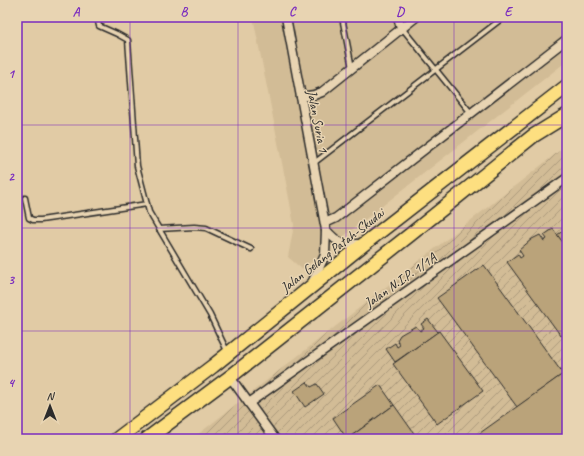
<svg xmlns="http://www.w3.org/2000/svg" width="584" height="456" viewBox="0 0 584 456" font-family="Caveat,sans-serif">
<defs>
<pattern id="industrial-furrows" width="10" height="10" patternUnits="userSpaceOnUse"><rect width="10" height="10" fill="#d2bc96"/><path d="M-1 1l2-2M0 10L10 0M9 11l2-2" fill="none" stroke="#ab997b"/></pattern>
</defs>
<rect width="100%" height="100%" fill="#e1cba5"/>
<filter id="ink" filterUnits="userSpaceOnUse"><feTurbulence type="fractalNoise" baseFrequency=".025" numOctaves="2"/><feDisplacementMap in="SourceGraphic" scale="8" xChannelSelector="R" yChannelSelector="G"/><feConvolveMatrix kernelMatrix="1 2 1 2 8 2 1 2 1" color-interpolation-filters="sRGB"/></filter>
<g filter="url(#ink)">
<!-- built -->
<path fill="#d2bc96" d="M253,17h314v44l-265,208 -14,-12 6,-32 -4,-22z"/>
<!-- industrial -->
<path fill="url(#industrial-furrows)" d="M567,145v294h-375z"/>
<!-- building -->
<g fill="#baa37a" stroke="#2b2b2b">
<path d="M567,228v20l-10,-13z"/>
<path d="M553,229l14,19v83l-6,5 -54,-74 11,-8 2,4 3,-2 -4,-6 13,-11 8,-4 4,6 3,-2 -3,-4z"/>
<path d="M484,265l79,109 -46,33 -80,-109z"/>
<path d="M428,319l10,13 -43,30 -9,-13 9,-6 2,4 3,-2 -3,-5 3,-5 5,-3 11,-6 4,5 4,-3 -3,-4z"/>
<path d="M439,331l44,60 -46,33 -44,-60z"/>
<path d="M567,371v68h-82l-5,-6z"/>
<path d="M307,382l4,5 6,-3 7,10 -19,13 -11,-16z"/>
<path d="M380,385l14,20 -47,34 -14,-21z"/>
<path d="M394,405l24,34h-71z"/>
<path d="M480,433l5,6h-13z"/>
</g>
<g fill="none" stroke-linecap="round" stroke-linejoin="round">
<!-- service casing -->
<g stroke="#2b2b2b" stroke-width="7">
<g id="service">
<path d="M97,17l2,9 18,8 11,6 9,126 12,46 61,103 17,36"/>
<path d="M342,17l10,51"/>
<path d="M402,28l69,85"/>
<path d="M314,163l190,-146"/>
<path d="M25,198l4,20 4,2h8l106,-16"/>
<path d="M159,229l35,-2 12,1 45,21"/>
</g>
</g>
<!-- minor casing -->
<g stroke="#2b2b2b" stroke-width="11">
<g id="minor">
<path d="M286,17l15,80 25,133 -1,25 -13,28"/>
<path d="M398,17l3,11"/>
<path d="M301,97l13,-2 8,-3 94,-75"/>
<path d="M325,223l11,-5 231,-179"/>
<path d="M326,230c14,16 18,14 38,14"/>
<path d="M230,377l45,62"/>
<path d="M249,403l318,-225"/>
</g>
</g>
<!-- primary casing -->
<g stroke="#2b2b2b" stroke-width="16">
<g id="primary">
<path d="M117,439l96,-73 151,-122 203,-158"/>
<path d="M147,439l83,-62 181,-143 122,-98 34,-21"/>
</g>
</g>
<!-- service -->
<use href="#service" stroke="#e8d4b2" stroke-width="4"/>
<!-- minor -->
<use href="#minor" stroke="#e8d4b2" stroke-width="8"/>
<!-- primary -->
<use href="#primary" stroke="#fddf80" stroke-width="13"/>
</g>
</g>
<!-- grid -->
<path fill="none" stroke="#7b2cbf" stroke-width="1" stroke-opacity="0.55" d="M130,17v422M238,17v422M346,17v422M454,17v422M17,125h550M17,228h550M17,331h550"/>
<g text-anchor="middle" stroke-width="3" stroke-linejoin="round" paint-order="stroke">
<!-- street labels -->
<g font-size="14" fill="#2b2b2b" stroke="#e8d4b2">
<text transform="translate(318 121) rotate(79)" y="5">Jalan Suria 1</text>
<text transform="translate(332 250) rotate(-38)" y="5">Jalan Gelang Patah-Skudai</text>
<text transform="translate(400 280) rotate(-35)" y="5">Jalan N.I.P. 1/1A</text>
</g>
</g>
<!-- margin -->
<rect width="584" height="456" fill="none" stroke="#e8d4b2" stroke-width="44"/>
<!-- north arrow -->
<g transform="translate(50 406)" stroke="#e8d4b2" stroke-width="3" paint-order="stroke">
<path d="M0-3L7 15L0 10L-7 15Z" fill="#2b2b2b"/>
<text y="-6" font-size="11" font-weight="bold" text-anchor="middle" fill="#2b2b2b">N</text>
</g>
<rect x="22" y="22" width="540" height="412" fill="none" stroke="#7b2cbf" stroke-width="1.5"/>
<g font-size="13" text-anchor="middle" font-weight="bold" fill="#7b2cbf">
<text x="76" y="16">A</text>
<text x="184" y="16">B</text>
<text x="292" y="16">C</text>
<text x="400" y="16">D</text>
<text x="508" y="16">E</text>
<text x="11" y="78">1</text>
<text x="11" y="181">2</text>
<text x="11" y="284">3</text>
<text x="11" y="387">4</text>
</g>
</svg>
